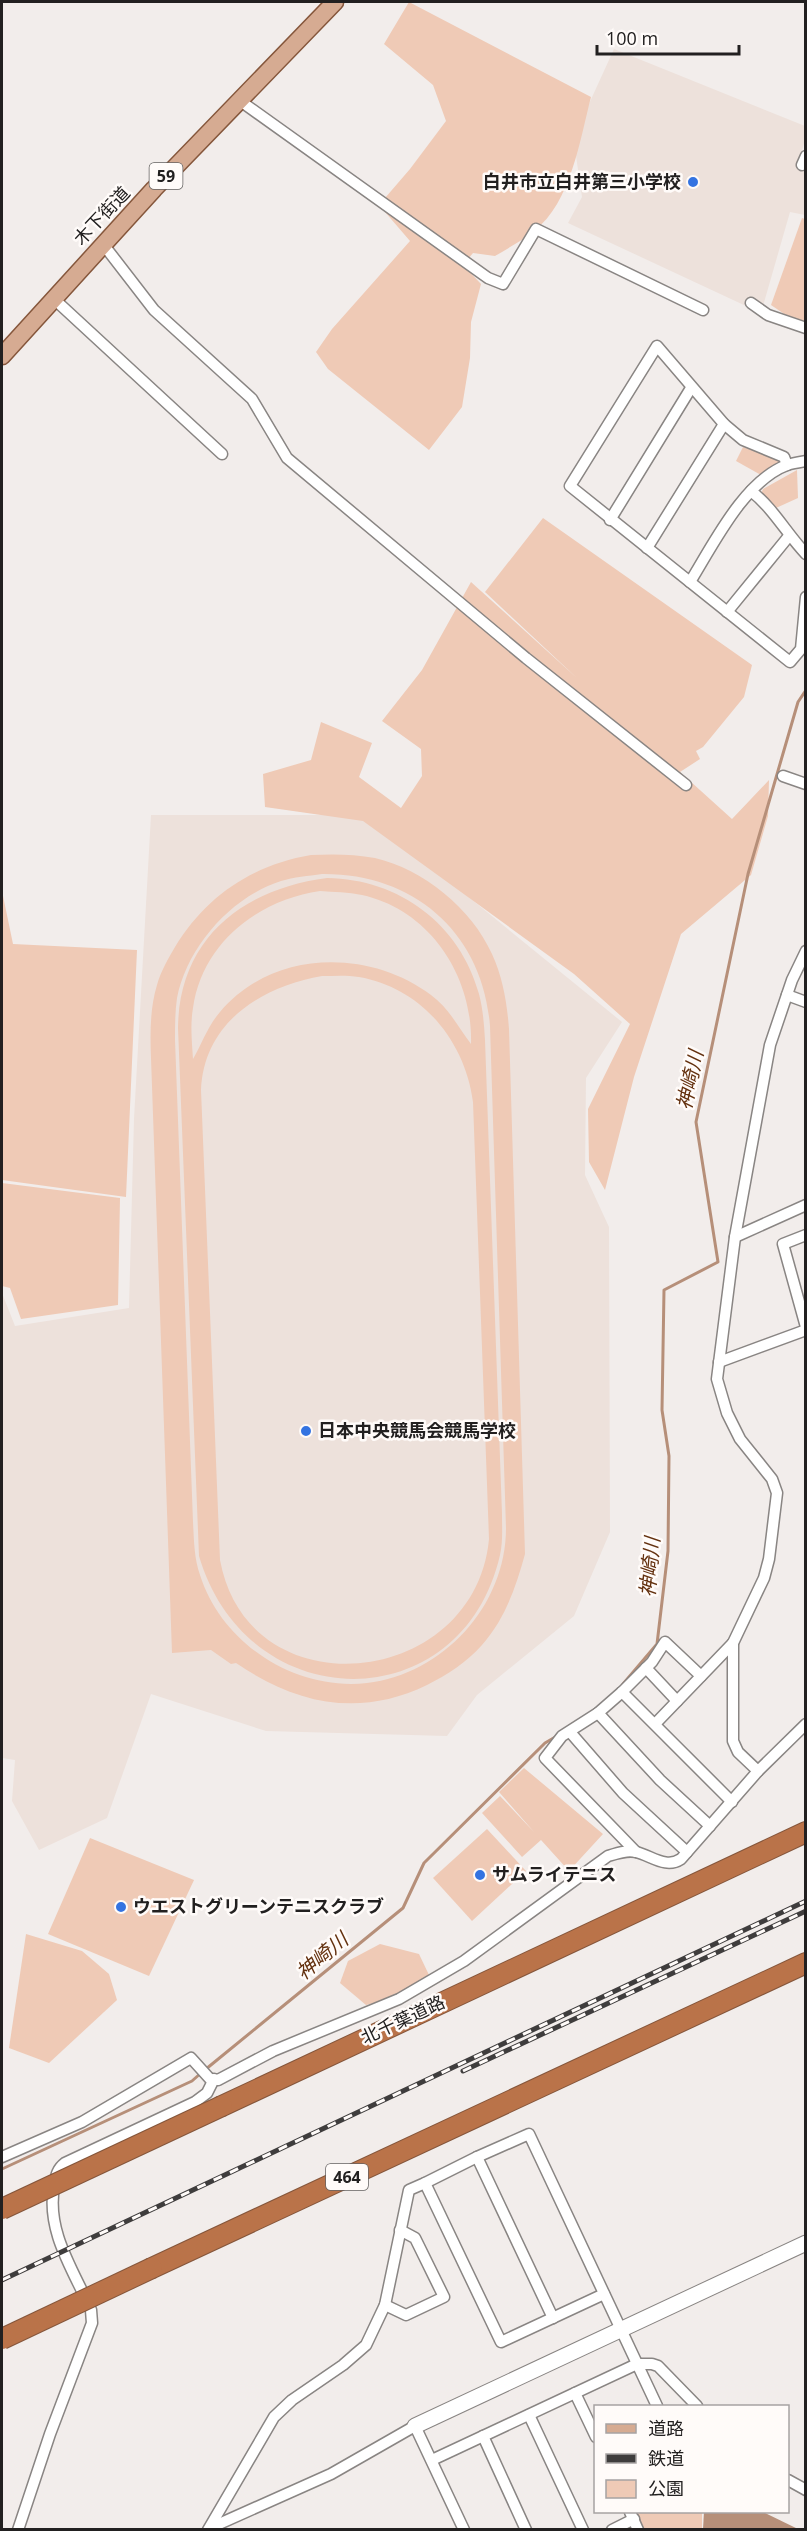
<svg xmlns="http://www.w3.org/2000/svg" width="807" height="2531" viewBox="0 0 807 2531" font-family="'Open Sans','Noto Sans JP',sans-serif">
<rect width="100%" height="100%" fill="#f2edeb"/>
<!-- built -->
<g fill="#ede1db">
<path d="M614,49l191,77v14l-7,24 7,2v49l-15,-3 -29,101 -193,-90 14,-26 -6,-41 -9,-4z"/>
<path d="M151,815h209l30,18 232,189 -36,56 -1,97 24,52 1,305 -36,84 -97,79 -30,41 -181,-5 -115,-37 -44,124 -68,32 -27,-49 3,-41 -13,-2v-465l13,33 114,-18 5,-189z"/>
</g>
<!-- green -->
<g fill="#efcab6" fill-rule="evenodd">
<path d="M409,2l182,95c-11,42 -20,106 -57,134 -12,10 -26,17 -39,25l-22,-3 -10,12 18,19 -10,38 -1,36 -8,49 -33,43 -101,-81 -12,-17 16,-23 78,-88 -31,-36 31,-36 36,-48 -13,-36 -49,-41z"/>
<path d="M802,218l3,1v109l-34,-23z"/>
<path d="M743,447l34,12 2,3 -2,4 -16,9 -25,-14z"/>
<path d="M797,470l1,28 -22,10 -15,-14 2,-5z"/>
<path d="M543,518l209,147 -8,32 -41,50 -7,4 4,8 -20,13 52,47 37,-39 -1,36 -17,59 -70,59 -47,143 -29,113 -16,-28 -1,-53 42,-85 -56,-50 -211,-153 -98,-14 -2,-33 48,-14 10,-38 51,21 -13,34 42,31 21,-32 -1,-27 -39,-28 40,-51 49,-88 107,97 -93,-87z"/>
<path d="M311,855c21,-1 43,-1 64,3 48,11 97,51 117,96 11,24 15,49 17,75l16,525c-9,33 -20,65 -43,91 -15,17 -35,30 -55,40 -68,33 -131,19 -191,-22l-5,1 -20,-14 -39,3 -21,-595c-1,-25 -1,-50 6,-73 4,-14 11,-26 18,-38 31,-51 77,-82 136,-92zM322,874c92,-1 161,59 168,152l16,502c0,78 -63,146 -139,155 -72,8 -145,-39 -167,-108 -6,-17 -6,-35 -7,-53l-18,-482c0,-14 0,-28 2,-42 10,-51 54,-101 104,-117 13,-4 27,-5 41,-7z"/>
<path d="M327,878c72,1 133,46 152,116 4,15 5,30 6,46l17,474c0,14 1,28 -2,41 -38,166 -253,164 -301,1l-21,-528c1,-90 65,-139 149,-150zM320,891c14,1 28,1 42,4 68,15 111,81 109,149 -13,-17 -22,-36 -40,-49 -63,-47 -159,-45 -211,17 -13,15 -18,32 -27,47 -1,-16 -3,-34 0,-51 9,-65 65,-108 127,-117zM322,976c12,0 25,-1 37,1 63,11 106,64 114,125l16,437c-14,150 -241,174 -269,21l-19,-470c3,-68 60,-103 121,-114z"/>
<path d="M2,891l11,53 124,6 -11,247 -124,-17z"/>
<path d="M2,1183l118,15 -2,107 -97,14 -11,-31 -8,-2z"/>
<path d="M524,1768l79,66 -34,37 -28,-31 -19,17 -40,-44 18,-17 34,36 -35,-40z"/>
<path d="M487,1829l39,42 -54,50 -39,-43z"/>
<path d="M90,1838l104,42 -45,96 -101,-42z"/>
<path d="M26,1934l56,17 27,23 8,26 -68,63 -40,-15z"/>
<path d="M380,1944l39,10 10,21 -31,22 -32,8 -26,-22 8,-22z"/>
<path d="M635,2512h67v17h-58z"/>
</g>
<!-- water -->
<path fill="#b68f79" d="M704,2512h59l35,17h-95z"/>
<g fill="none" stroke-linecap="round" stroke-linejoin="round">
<!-- stream -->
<g stroke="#b68f79" stroke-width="3">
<path d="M623,1684l34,-40 11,-93 1,-95 -7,-46 2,-120 54,-28 -22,-140 52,-248 50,-172 8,-12"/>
<path d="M206,2069l197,-161 21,-45 121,-120 12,-7"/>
<path d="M2,2169l190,-88 9,-8"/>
</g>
<!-- street casing -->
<g stroke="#898583" stroke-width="13">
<g id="street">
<path d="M239,100l249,178 15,6 33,-55 167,81"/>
<path d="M802,165l4,-9"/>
<path d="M103,244l51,66 98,89 35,59 239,200 160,127"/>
<path d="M53,298l169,156"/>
<path d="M751,303l17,12 38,13"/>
<path d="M787,465l-3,-8 -41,-17 -19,-16 -67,-78 -87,140 220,176 11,-13 5,-52"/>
<path d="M751,491c23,18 35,42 55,63"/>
<path d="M610,520l81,-132"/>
<path d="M647,548l77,-124"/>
<path d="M690,582c23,-37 54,-101 97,-117 6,-2 13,-3 19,-4"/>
<path d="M727,612l62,-76"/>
<path d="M783,776l23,8"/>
<path d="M787,995l19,7"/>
<path d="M806,1235l-23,9 23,83"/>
<path d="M735,1237l71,-32"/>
<path d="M719,1362l87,-32"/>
<path d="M646,1668l31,33"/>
<path d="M622,1692l110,110"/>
<path d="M598,1713l62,67 50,46"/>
<path d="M655,1724l78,-81"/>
<path d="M570,1732l53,61 64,59"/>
<path d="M758,1771l-20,-19 -5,-11v-98l31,-65 5,-19 8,-66 -5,-14 -32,-40 -13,-26 -10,-34 18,-142 35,-192 22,-65 14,-29"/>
<path d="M636,1852l-91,-94 17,-22 36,-23 24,-21 30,-30 13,-20 36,34"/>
<path d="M2,2157l80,-35 109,-64 19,21 8,1 55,-29 126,-52 65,-38 144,-105c10,-3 19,-6 28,-4 16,4 30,17 45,7l77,-88 48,-47"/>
<path d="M425,2183l52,-26"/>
<path d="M385,2305l21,10 38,-18 -29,-59 -15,-8"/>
<path d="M553,2318l-76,-161 52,-23 128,272"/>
<path d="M575,2393l21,44"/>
<path d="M529,2415l54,115"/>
<path d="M483,2436l43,94"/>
<path d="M432,2460l205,-96h15l6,2 39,40"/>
<path d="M788,2480l18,10"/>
<path d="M630,2512l8,18"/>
<path d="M210,2528l121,-54 84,-48 49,104"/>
<path d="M18,2530l32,-96 42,-111 -1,-13c-17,-39 -45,-78 -37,-123 2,-10 2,-17 11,-24l130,-61 12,-9 7,-14"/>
<path d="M208,2530l66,-113 18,-17 51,-35 23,-20 19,-40 24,-115 16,-7 76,159 103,-48"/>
<path d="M612,2530l22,-11"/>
</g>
</g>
<!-- secondary casing -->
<g stroke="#898583" stroke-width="17">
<path id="secondary" d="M415,2426l391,-183"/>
</g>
<!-- primary casing -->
<g stroke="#85563b" stroke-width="19">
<path id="primary" d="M2,356l152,-167 181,-187"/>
</g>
<!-- highway casing -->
<g stroke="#85563b" stroke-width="22">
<g id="highway">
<path d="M222,2106l584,-274"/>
<path d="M152,2268l654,-305"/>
</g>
</g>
<!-- street -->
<use href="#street" stroke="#fff" stroke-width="10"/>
<!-- secondary -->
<use href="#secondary" stroke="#fff" stroke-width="15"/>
<!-- primary -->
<use href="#primary" stroke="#d6ab92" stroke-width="16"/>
<!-- highway -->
<use href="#highway" stroke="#ba7349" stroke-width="20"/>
<!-- rail casing -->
<g stroke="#3f3d3d" stroke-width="5">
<g id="rail">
<path d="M463,2071l343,-160"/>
<path d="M2,2280l804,-379"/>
</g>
</g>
<!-- rail -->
<use href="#rail" stroke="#fffbf9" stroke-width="3" stroke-dasharray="9" stroke-linecap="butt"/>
<!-- highway-bridge casing -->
<g stroke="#85563b" stroke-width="22" stroke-linecap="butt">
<g id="highway-bridge">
<path d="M2,2209l220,-103"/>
<path d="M2,2339l150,-71"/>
</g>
</g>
<!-- highway-bridge -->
<use href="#highway-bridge" stroke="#ba7349" stroke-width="20"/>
</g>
<!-- markers -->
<g fill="#3473e1" stroke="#fffbf9" stroke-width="2">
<circle cx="693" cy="182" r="6"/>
<circle cx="306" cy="1431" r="6"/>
<circle cx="480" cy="1875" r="6"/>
<circle cx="121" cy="1907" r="6"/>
</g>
<g text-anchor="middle" stroke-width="5" stroke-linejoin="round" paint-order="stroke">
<!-- shield labels -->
<g fill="#fffbf9" stroke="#646261" stroke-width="1.5">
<rect x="149.5" y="163" width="33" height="26" rx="4.5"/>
<rect x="326" y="2164" width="42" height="26" rx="4.5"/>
</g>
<g font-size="16" font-weight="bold" fill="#222020">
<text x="166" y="182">59</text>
<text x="347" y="2183">464</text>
</g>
<!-- poi labels -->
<g font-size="18" font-weight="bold" fill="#222020" stroke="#fffbf9" text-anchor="start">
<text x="681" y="188" text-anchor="end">白井市立白井第三小学校</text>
<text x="318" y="1437">日本中央競馬会競馬学校</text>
<text x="492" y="1881">サムライテニス</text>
<text x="133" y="1913">ウエストグリーンテニスクラブ</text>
</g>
<!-- street labels -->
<g font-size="18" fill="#222020" stroke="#fffbf9">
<text transform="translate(102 216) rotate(-47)" y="6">木下街道</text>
<text transform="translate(403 2020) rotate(-25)" y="6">北千葉道路</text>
</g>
<!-- water labels -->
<g font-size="20" font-style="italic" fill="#64310f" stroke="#fffbf9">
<text transform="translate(690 1080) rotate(-78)" y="7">神崎川</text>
<text transform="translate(650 1567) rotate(-85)" y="7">神崎川</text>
<text transform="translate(322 1956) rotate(-40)" y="7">神崎川</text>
</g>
</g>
<!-- border -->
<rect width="807" height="2531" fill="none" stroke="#222020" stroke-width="6"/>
<!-- legend -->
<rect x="594" y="2405" width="195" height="108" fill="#fffbf9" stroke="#a7a3a2" stroke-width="1.5"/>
<rect x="606" y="2424" width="30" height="9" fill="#d6ab92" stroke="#a7a3a2" stroke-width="1.5"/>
<text x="648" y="2435" font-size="18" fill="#222020">道路</text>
<rect x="606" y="2454" width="30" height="9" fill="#3f3d3d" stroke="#a7a3a2" stroke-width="1.5"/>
<text x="648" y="2465" font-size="18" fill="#222020">鉄道</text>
<rect x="606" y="2480" width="30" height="18" fill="#efcab6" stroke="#a7a3a2" stroke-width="1.5"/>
<text x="648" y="2495" font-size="18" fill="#222020">公園</text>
<!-- scale -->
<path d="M597 45v9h142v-9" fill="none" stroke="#222020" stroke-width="3"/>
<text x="606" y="45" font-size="18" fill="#222020" stroke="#fffbf9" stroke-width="4.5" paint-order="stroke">100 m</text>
</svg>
